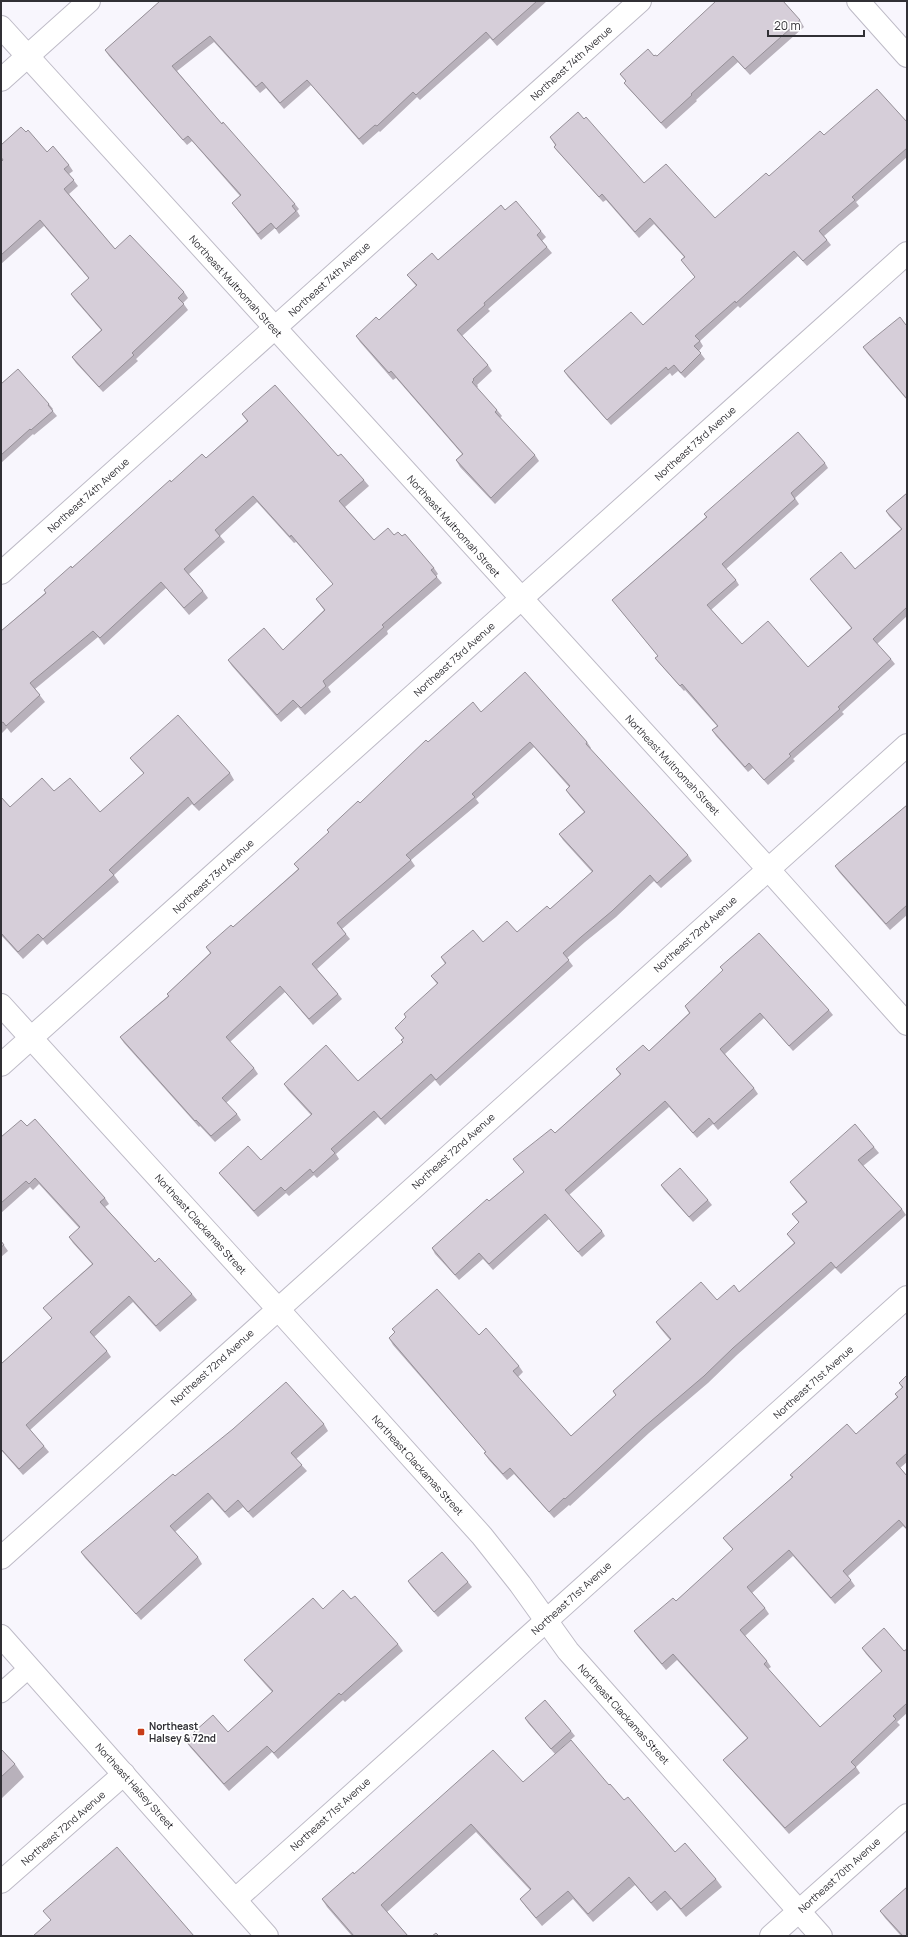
<svg xmlns="http://www.w3.org/2000/svg" width="908" height="1937" viewBox="0 0 908 1937" font-family="Manrope,sans-serif">
<rect width="100%" height="100%" fill="#f8f6fd"/>
<g fill="none" stroke-linecap="round" stroke-linejoin="round">
<!-- lane casing -->
<g stroke="#bebbc7" stroke-width="21">
<path id="lane" d="M1,1693l28,-25"/>
</g>
<!-- street casing -->
<g stroke="#bebbc7" stroke-width="24">
<g id="street">
<path d="M858,1l49,55"/>
<path d="M1,27l767,842 139,155"/>
<path d="M1,80l88,-79"/>
<path d="M1,573l639,-572"/>
<path d="M1,1005l276,303 205,228 38,48 48,67 253,285"/>
<path d="M1,1065l906,-812"/>
<path d="M1,1558l906,-813"/>
<path d="M1,1882l123,-108"/>
<path d="M236,1899l671,-602"/>
<path d="M771,1936l136,-121"/>
</g>
</g>
<!-- secondary casing -->
<g stroke="#bebbc7" stroke-width="24">
<path id="secondary" d="M1,1636l266,300"/>
</g>
<!-- lane -->
<use href="#lane" stroke="#fff" stroke-width="19"/>
<!-- street -->
<use href="#street" stroke="#fff" stroke-width="22"/>
<!-- secondary -->
<use href="#secondary" stroke="#fff" stroke-width="22"/>
</g>
<!-- wall -->
<g fill="#b8b1bb">
<path d="M160,1h387l-50,45 -7,-8 -70,62 -3,-3 -37,35 -1,-1 -16,14 -52,-60 -27,24 -18,-21 -6,5 -46,-51 -37,29 45,53 73,80 4,5 -2,2 3,5 -21,18 -4,-6 -14,12 -29,-37 8,-7 -48,-55 -5,4 -78,-89 -4,-6z"/>
<path d="M800,20l4,7 -54,48 -12,-13 -42,38 1,1 -31,28 -37,-40 -5,-6 2,-2 -6,-7 34,-18h3z"/>
<path d="M907,122v35l-51,45 3,4 -35,30 7,9 -24,21 -9,-10 -58,52 -2,-2 -38,35 3,5 -4,5 6,8 -20,19 -7,-7 -6,5 -2,-3 -59,52 -43,-48 -4,-6 79,-46 52,-48 -14,-17 3,-3 -30,-33 -15,14 -33,-38 -3,2 -45,-50 -4,-5 1,-2 -5,-8 94,46 71,35 54,-42 55,-41z"/>
<path d="M26,132l21,20 22,13 4,6 -4,3 9,12 -9,8 46,55 69,43 4,6 -5,5 5,7 -52,49 2,2 -35,31 -27,-29 -4,-6 29,-27 -26,-30 -4,-6 18,-15 -45,-53 -43,38v-102z"/>
<path d="M505,210l36,21 5,6 -4,4 10,12 -64,56 2,2 -28,25 26,29 4,6 -15,14 1,1 -1,2 20,22 5,6 -2,2 35,37 4,6 -44,43 -35,-37 -4,-7 6,-6 -66,-76 -3,2 -33,-38 -4,-6 23,-16 37,-34 -9,-11 31,-15z"/>
<path d="M907,324v76l-40,-47 -4,-6z"/>
<path d="M1,384l48,20 4,5 -1,1 5,6 -23,19 -1,-1 -32,29z"/>
<path d="M242,414l96,42 26,24 5,6 -24,21 29,33 20,-5 40,33 4,6 -2,2 6,7 -55,48 1,3 -60,53 3,5 -26,23 -7,-8 -17,15 -49,-56 -4,-6 55,-10 41,-40 -8,-11 17,-15 -37,-42 -2,1 -37,-41 -37,34 5,6 -36,32 14,17 5,7 -19,17 -23,-27 -62,57 -6,-8 -63,52 10,13 -34,31 -4,-5 -6,6v-103l44,-38 27,-25 99,-86 35,-24 41,-37z"/>
<path d="M825,463l3,5 -33,30 4,6 -73,65 10,11 3,5 -28,25 31,34 66,23 43,-39 -37,-44 -4,-5 45,-10 46,-40 -12,-13 -3,-5 21,-18v123l-30,28 14,15 4,5 -53,48 2,2 -51,45 2,2 -27,24 -15,-17 -5,4 -32,-36 -4,-6 5,-4 -32,-36 -1,1 -25,-28 -4,-5 3,-2 -46,-56 94,-83 -2,-3z"/>
<path d="M481,712l106,30 4,6 -1,1 98,106 4,6 -31,27 -7,-7 -38,36 -31,25 -18,16 6,8 -133,120 -5,-6 -50,45 -7,-8 -42,37 3,5 -22,19 -3,-3 -25,21 -3,-3 -28,24 -34,-38 -5,-6 42,-13 50,-45 -23,-25 -4,-6 74,-3 45,-39v-4l-8,-10 11,-11 31,-33 -6,-8 14,-12 -4,-7 42,-15 34,-10 33,-23 42,-37 -29,-32 -4,-6 25,-22 -14,-16 -4,-6 3,-3 -35,-40 -58,52 3,4 -68,57 4,6 -73,63 8,10 -33,30 21,25 4,5 -29,26 -28,-33 -55,50 24,26 4,6 -32,29 11,11 4,6 -26,22 -15,-16 -1,1 -75,-84 -4,-6 48,-41 -1,-2 43,-41 -4,-6 27,-20 65,-58 -4,-5 35,-31 -2,-3 33,-27 68,-61z"/>
<path d="M130,758l100,15 4,7 -35,31 -7,-7 -78,71 5,7 -72,63 -4,-5 -20,19 -22,-24v-138l9,10 44,-16 46,21 44,-38 -9,-10z"/>
<path d="M907,805v110l-17,15 -51,-58 -4,-6z"/>
<path d="M720,967l109,43 4,5 -40,36 -29,-33 -39,36 29,34 4,6 -40,36 -5,-6 -16,14 -28,-31 -100,88 33,36 3,5 -23,21 -33,-38 -56,51 -10,-11 -24,21 -24,-26 -3,-6 92,-76 -11,-13 42,-26 65,-58 -4,-6 33,-18 40,-38 -4,-7 38,-35z"/>
<path d="M27,1126l78,72 4,6 -4,3 50,55 37,32 5,6 -37,32 -27,-30 -39,35 13,14 4,6 -81,73 14,16 5,6 -26,23 -22,-25v-86l51,-46 -9,-10 49,-44 -19,-21 -4,-6 10,-9 -40,-44 -6,6 -3,-3 -29,26v-76z"/>
<path d="M874,1147l5,6 -16,13 39,43 4,6 -65,59 -6,-6 -11,10 -87,77 -29,28 -59,50 -79,73 -1,-1 -15,13 -40,-44 -7,6 -18,-20 -5,-7 2,-1 -93,-107 -4,-7 6,-5 -3,-4 87,6 40,31 4,6 -5,5 53,59 45,-40 -3,-5 57,-51 -10,-12 -4,-6 83,-30 55,-49 -7,-9 12,-11 -7,-9 14,-12 -11,-13 -5,-7z"/>
<path d="M661,1185l47,15 4,5 -19,17 -29,-32z"/>
<path d="M1,1241l7,10 -7,6z"/>
<path d="M907,1375v87l-7,6 7,8v54l-4,-4 -55,50 7,10 -20,18 -42,-48 -41,37 13,15 4,6 -24,22 22,25 4,6 -3,2 52,58 62,-55 -16,-18 -4,-6 42,3 3,-2v64l-10,9 3,3 -44,42 4,6 -71,61 -62,-69 -4,-5 24,-22 -70,-78 -11,10 -28,-33 -4,-6 42,-30 57,-51 -10,-12 69,-60 -2,-3 66,-41 41,-37 -2,-3 7,-6 -3,-5z"/>
<path d="M324,1424l4,7 -32,28 11,12 -54,47 -10,-11 -14,11 -17,-19 -37,33 23,25 4,7 -61,56 -56,-62 -4,-6 94,-76z"/>
<path d="M408,1581l60,1 4,5 -34,30 -27,-31z"/>
<path d="M351,1599l47,45 5,7 -58,51 -2,-2 -65,59 -6,-7 -43,39 -39,-44 -5,-7 43,-8 44,-40 -23,-26 -5,-6 79,-51z"/>
<path d="M525,1718l46,13 4,5 -20,18 -27,-31z"/>
<path d="M1,1749l14,15 9,13 -23,22z"/>
<path d="M523,1782l86,3 66,67 41,27 6,8 -36,30 -15,-18 -14,12 -22,-26 -42,37 -20,-23 -31,27 -16,-19 -6,-8 10,-9 -54,-58 -89,80 21,24h-56l-25,-29 -5,-8 32,-25z"/>
<path d="M880,1911l27,25h-6l-16,-18z"/>
</g>
<!-- building -->
<g fill="#d6ced9" stroke="#969098">
<path d="M160,1h377l-44,39 -7,-8 -70,63 -3,-3 -36,34 -2,-1 -16,14 -52,-59 -27,23 -18,-21 -6,5 -46,-51 -38,30 50,58 1,-2 72,82 -3,2 4,5 -20,18 -5,-6 -13,11 -26,-31 9,-8 -53,-59 -5,4 -78,-90z"/>
<path d="M716,1h67l17,19 -55,49 -12,-13 -42,38 1,1 -31,28 -37,-40 2,-2 -6,-7 28,-25 6,7 1,-1 2,1z"/>
<path d="M877,89l30,33v26l-55,49 3,3 -36,31 8,9 -24,21 -9,-10 -58,52 -1,-2 -40,35 5,5 -6,5 7,7 -20,20 -7,-8 -6,5 -2,-3 -59,53 -43,-49 67,-59 12,13 52,-48 -14,-17 4,-3 -35,-39 -15,14 -33,-38 -3,3 -45,-50 2,-2 -6,-8 28,-25 6,7 2,-2 58,66 22,-19 49,54 51,-45 3,3 51,-45 4,4z"/>
<path d="M21,127l5,5 2,-2 19,22 6,-6 16,19 -5,4 10,11 -10,9 51,60 15,-14 54,57 -6,6 6,6 -52,49 2,2 -35,32 -27,-30 30,-27 -31,-36 18,-16 -49,-58 -39,35v-93l2,-2 -2,-3v-12z"/>
<path d="M516,201l25,30 -4,4 10,12 -63,56 1,2 -28,25 31,35 -15,14 1,1 -2,2 25,28 -2,2 40,43 -44,43 -35,-38 7,-6 -72,-83 -2,2 -33,-37 20,-19 3,3 38,-35 -10,-10 25,-22 6,7 63,-55 4,5z"/>
<path d="M900,317l6,8 1,-1v75l-44,-52z"/>
<path d="M18,369l31,35 -1,1 5,6 -22,19 -1,-1 -29,26v-71z"/>
<path d="M275,385l63,71 3,-2 23,26 -25,21 35,39 14,-12 6,7 4,-3 4,4 3,-2 29,34 -3,2 6,7 -55,48 2,2 -61,54 3,5 -25,22 -8,-8 -16,15 -49,-55 36,-32 19,22 42,-40 -9,-11 17,-15 -42,-49 -1,2 -37,-41 -38,34 5,6 -36,33 19,22 -19,17 -23,-26 -61,56 -7,-7 -63,52 10,12 -34,31 -3,-4 -2,1v-92l45,-38 -2,-3 27,-24 1,2 98,-88 1,2 31,-28 4,4 42,-37 -6,-7z"/>
<path d="M798,432l27,31 -34,30 4,6 -73,65 14,16 -29,25 35,39 26,-23 40,46 44,-39 -42,-49 31,-27 14,17 47,-40 -16,-18 21,-18v114l-34,32 18,20 -53,48 2,2 -51,45 2,2 -27,24 -15,-17 -4,4 -33,-37 6,-4 -36,-42 -2,2 -25,-28 3,-2 -46,-56 95,-83 -3,-3z"/>
<path d="M525,672l62,70 -1,2 102,111 -31,28 -7,-8 -38,36 -31,26 -18,16 6,7 -133,120 -5,-6 -50,45 -7,-8 -43,38 4,4 -22,20 -3,-4 -25,22 -4,-4 -27,24 -35,-38 29,-27 13,14 51,-46 -28,-30 42,-39 32,36 45,-39 -2,-2 3,-2 -9,-10 11,-11 -2,-3 34,-31 -7,-7 15,-13 -5,-6 32,-27 10,12 24,-21 10,11 30,-26 3,3 43,-38 -34,-37 26,-22 -19,-22 4,-4 -40,-44 -58,52 3,3 -69,58 5,5 -74,63 9,11 -34,30 26,30 -29,25 -29,-33 -54,51 28,31 -32,30 15,16 -26,22 -15,-16 -1,1 -75,-84 49,-41 -2,-2 44,-41 -5,-6 25,-22 2,2 66,-58 -5,-5 35,-32 -2,-2 31,-29 2,2 66,-63 2,2 45,-40 8,10z"/>
<path d="M178,715l52,58 -36,32 -6,-8 -79,73 5,5 -71,64 -5,-5 -20,18 -17,-19v-136l9,10 32,-29 12,13 16,-13 30,34 44,-39 -14,-15z"/>
<path d="M907,805v100l-21,19 -51,-58z"/>
<path d="M759,933l70,77 -40,36 -29,-33 -40,36 34,39 -40,36 -5,-6 -16,15 -28,-32 -100,89 37,41 -24,21 -33,-38 -56,50 -10,-11 -24,22 -23,-27 55,-49 2,2 35,-29 -11,-13 38,-30 4,4 66,-59 -5,-5 27,-24 6,6 41,-38 -5,-7 38,-36 -3,-3z"/>
<path d="M35,1119l70,79 -5,4 55,60 4,-4 33,36 -36,32 -27,-30 -39,36 17,19 -81,74 18,21 -25,23 -18,-20v-85l51,-46 -9,-10 50,-44 -24,-27 11,-10 -45,-49 -6,6 -3,-3 -25,22v-66l20,-17 6,6z"/>
<path d="M855,1124l19,23 -16,13 44,49 -66,59 -5,-6 -11,10 -87,76 -29,28 -60,51 -79,72 -1,-1 -15,14 -39,-44 -7,6 -19,-21 2,-1 -97,-114 6,-6 -3,-3 45,-40 42,46 7,-7 33,38 -6,5 58,65 45,-41 -3,-4 58,-52 -15,-17 45,-40 16,18 17,-15 5,7 56,-49 -8,-9 12,-12 -7,-8 15,-12 -17,-20z"/>
<path d="M680,1168l28,32 -19,17 -28,-32z"/>
<path d="M1,1241l3,4 -3,2z"/>
<path d="M907,1375v78l-11,10 11,13v53l-8,-9 -56,51 8,9 -20,18 -42,-48 -42,37 18,21 -25,22 27,31 -3,3 56,63 62,-56 -20,-23 22,-20 20,23 3,-2v54l-14,13 3,3 -45,43 5,5 -71,61 -62,-68 25,-22 -75,-84 -11,10 -28,-33 39,-33 3,3 57,-52 -10,-11 70,-61 -3,-2 57,-51 9,10 42,-37 -3,-3 8,-7 -4,-4z"/>
<path d="M286,1382l38,42 -33,29 11,12 -54,47 -10,-12 -13,12 -17,-19 -38,33 28,31 -62,57 -55,-62 92,-78 2,2 58,-47z"/>
<path d="M442,1552l26,30 -34,30 -26,-31z"/>
<path d="M343,1590l8,9 4,-3 43,48 -57,51 -2,-2 -65,60 -7,-7 -43,38 -39,-44 28,-25 15,17 45,-41 -29,-31 69,-62 10,11z"/>
<path d="M545,1700l26,31 -20,18 -26,-31z"/>
<path d="M571,1740l38,45 1,-1 14,16 4,-3 47,55 10,-9 31,36 -35,30 -16,-18 -14,12 -22,-26 -41,37 -20,-23 -32,27 -16,-19 11,-10 -60,-65 -90,81 27,31h-54l-32,-37 31,-27 1,2 139,-124 30,32z"/>
<path d="M1,1749l14,15 -14,13z"/>
<path d="M117,1847l77,89h-161l18,-16 -8,-9z"/>
<path d="M907,1887v49h-4l-23,-25z"/>
<path d="M436,1933l3,3h-7z"/>
</g>
<!-- markers -->
<rect fill="#c73d19" stroke="#fff" stroke-width="1.5" x="137" y="1728" width="8" height="8" rx="2"/>
<g text-anchor="middle" stroke-width="3.5" stroke-linejoin="round" paint-order="stroke">
<!-- street labels -->
<g font-size="10" fill="#313035" stroke="#fff">
<text transform="translate(571 63) rotate(-42)" y="4">Northeast 74th Avenue</text>
<text transform="translate(329 279) rotate(-42)" y="4">Northeast 74th Avenue</text>
<text transform="translate(236 286) rotate(48)" y="4">Northeast Multnomah Street</text>
<text transform="translate(695 443) rotate(-42)" y="4">Northeast 73rd Avenue</text>
<text transform="translate(88 495) rotate(-42)" y="4">Northeast 74th Avenue</text>
<text transform="translate(454 526) rotate(48)" y="4">Northeast Multnomah Street</text>
<text transform="translate(454 659) rotate(-42)" y="4">Northeast 73rd Avenue</text>
<text transform="translate(673 765) rotate(47)" y="4">Northeast Multnomah Street</text>
<text transform="translate(213 876) rotate(-42)" y="4">Northeast 73rd Avenue</text>
<text transform="translate(695 934) rotate(-42)" y="4">Northeast 72nd Avenue</text>
<text transform="translate(453 1151) rotate(-42)" y="4">Northeast 72nd Avenue</text>
<text transform="translate(201 1224) rotate(48)" y="4">Northeast Clackamas Street</text>
<text transform="translate(212 1367) rotate(-42)" y="4">Northeast 72nd Avenue</text>
<text transform="translate(813 1382) rotate(-42)" y="4">Northeast 71st Avenue</text>
<text transform="translate(418 1465) rotate(48)" y="4">Northeast Clackamas Street</text>
<text transform="translate(571 1598) rotate(-42)" y="4">Northeast 71st Avenue</text>
<text transform="translate(624 1714) rotate(48)" y="4">Northeast Clackamas Street</text>
<text transform="translate(135 1786) rotate(48)" y="4">Northeast Halsey Street</text>
<text transform="translate(330 1814) rotate(-42)" y="4">Northeast 71st Avenue</text>
<text transform="translate(63 1828) rotate(-41)" y="4">Northeast 72nd Avenue</text>
<text transform="translate(839 1875) rotate(-42)" y="4">Northeast 70th Avenue</text>
</g>
<!-- poi labels -->
<g font-size="10" font-weight="bold" fill="#313035" stroke="#fff" text-anchor="start">
<text x="149" y="1730">Northeast<tspan x="149" dy="12">Halsey &amp; 72nd</tspan></text>
</g>
</g>
<!-- border -->
<rect width="908" height="1937" fill="none" stroke="#313035" stroke-width="4"/>
<!-- scale -->
<path d="M768 30v6h96v-6" fill="none" stroke="#313035" stroke-width="2"/>
<text x="774" y="30" font-size="12" fill="#313035" stroke="#ffffff" stroke-width="3" paint-order="stroke">20 m</text>
</svg>
